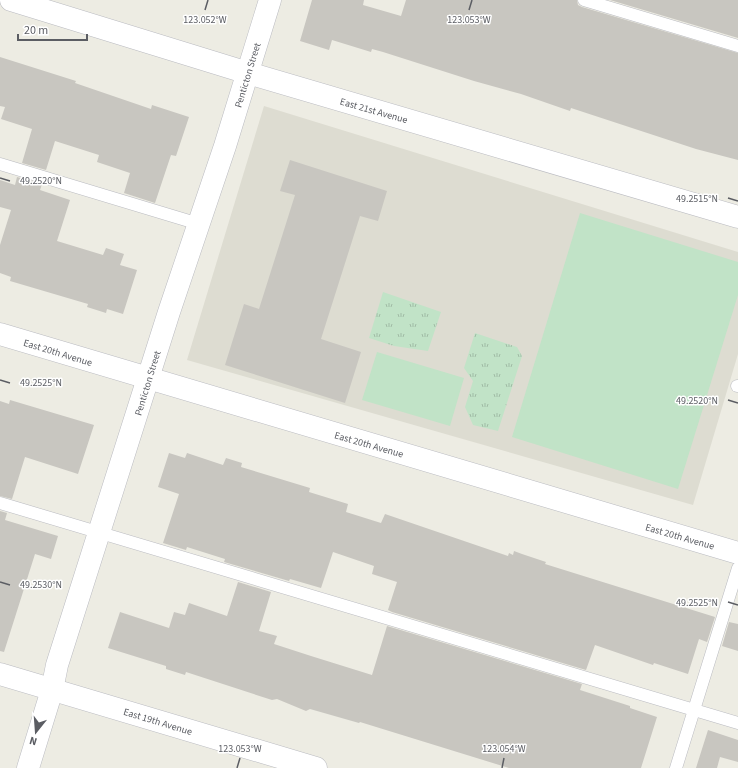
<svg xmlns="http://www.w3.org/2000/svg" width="738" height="768" viewBox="0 0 738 768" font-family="'Source Sans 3',sans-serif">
<defs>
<pattern id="grass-tufts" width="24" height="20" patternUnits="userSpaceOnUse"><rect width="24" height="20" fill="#c1e3c7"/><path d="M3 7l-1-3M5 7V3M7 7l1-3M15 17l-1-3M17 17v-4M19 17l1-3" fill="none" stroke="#a0bba5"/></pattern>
</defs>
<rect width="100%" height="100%" fill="#edece3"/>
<!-- education -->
<path fill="#dddcd1" d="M264,106l474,146v102l-45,151 -506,-145z"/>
<!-- grass -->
<g fill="url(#grass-tufts)">
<path d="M383,292l58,20 -13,39 -34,-5 -25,-8z"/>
<path d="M475,333l42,14 5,9 -24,75 -25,-6 -8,-18 8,-26 -9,-13z"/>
</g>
<!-- pitch -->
<g fill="#c1e3c7">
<path d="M580,213l158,49v33l-60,194 -166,-52z"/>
<path d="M377,352l87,26 -14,48 -88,-26z"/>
</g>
<!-- building -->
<g fill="#c8c6c0">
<path d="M312,0h52l-1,5 38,11 5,-16h171l1,5 4,2 156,46v107l-42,-11 -125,-41 -1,3 -49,-17 -47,-13 -91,-29 -11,-3 -1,3 -39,-12 -3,10 -29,-9z"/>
<path d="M610,0h128v38z"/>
<path d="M0,57l76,24 -1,2 76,26 1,-4 37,12 -13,39 -5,-1 -16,48 -31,-10 6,-20 -33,-11 2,-7 -44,-14 -9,29 -24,-7 10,-34 -31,-10 4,-12 -5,-1z"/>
<path d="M290,160l97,31 -9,30 -18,-5 -39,123 40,13 -16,51 -120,-38 19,-61 15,5 36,-114 -15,-4z"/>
<path d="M17,177l25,7 -2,6 30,10 -13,41 46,14 3,-7 18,6 -4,11 17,5 -14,44 -16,-5 -1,4 -19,-6 1,-3 -78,-23 1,-4 -11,-4v-28l11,-35 -11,-3v-27l15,5z"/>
<path d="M10,400l84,25 -16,49 -53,-17 -13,42 -12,-3v-95l9,3z"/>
<path d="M169,453l16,5 2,-5 36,12 3,-7 16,5 -1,4 69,21 -1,4 39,12 -2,8 35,11 4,-9 123,42 1,-3 4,2 1,-4 8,3 24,8 -1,2 170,53 -8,25 -8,-3 -11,35 -34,-11 -1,2 -58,-20 -9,25 -194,-58 -4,-2 9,-28 -25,-8 2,-8 -41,-14 -12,36 -31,-9 -1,2 -65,-19 1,-3 -38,-12 -1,3 -23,-7 16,-49 -21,-7z"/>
<path d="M0,511l7,2 -2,7 53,16 -7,23 -16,-5 -31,98 -4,-1z"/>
<path d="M238,582l33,10 -12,39 18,5 -3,8 37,12 61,19 15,-49 195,58 -2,6 50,16v2l27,9 -16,51h-132l-149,-46 -1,1 -49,-14 -4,2 -29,-12 -5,1 -86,-28 -1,3 -19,-6v-3l-58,-18 12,-36 49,16 5,-16 11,3 4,-12 38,13z"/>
<path d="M729,622l9,2v27l-16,-5z"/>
<path d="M708,730l30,10v22l-18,-5 -3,11h-21z"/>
</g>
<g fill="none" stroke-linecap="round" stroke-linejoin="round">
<!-- service casing -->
<g stroke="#babbc1" stroke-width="13">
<g id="service">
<path d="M584,0l154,46"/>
<path d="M0,164l199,60"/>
<path d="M737,386h1"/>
<path d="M0,503l738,220"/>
<path d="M676,768l62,-200"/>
</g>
</g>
<!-- minor casing -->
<g stroke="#babbc1" stroke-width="23">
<g id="minor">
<path d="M11,0l237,73 490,144"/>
<path d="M0,334l738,219"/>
<path d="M0,674l316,94"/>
<path d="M28,768l24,-78 5,-25 112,-353 56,-166 45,-146"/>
</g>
</g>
<!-- service -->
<use href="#service" stroke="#fff" stroke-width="12"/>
<!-- minor -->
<use href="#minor" stroke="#fff" stroke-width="22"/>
</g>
<!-- ticks -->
<path fill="none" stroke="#5b5d63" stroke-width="1.5" d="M205,10l3,-10M469,10l3,-10M0,178l10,3M728,198l10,3M0,380l10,3M728,400l10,3M0,582l10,3M728,602l10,3M237,768l3,-10M502,768l2,-10"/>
<g text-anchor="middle" stroke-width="3" stroke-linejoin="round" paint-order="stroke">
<!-- street labels -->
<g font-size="10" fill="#5b5d63" stroke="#fff">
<text transform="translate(247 75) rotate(-73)" y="4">Penticton Street</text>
<text transform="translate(374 110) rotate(16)" y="4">East 21st Avenue</text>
<text transform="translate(58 352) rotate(17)" y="4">East 20th Avenue</text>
<text transform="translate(147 383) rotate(-73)" y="4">Penticton Street</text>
<text transform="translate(369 444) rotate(16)" y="4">East 20th Avenue</text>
<text transform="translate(680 536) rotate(16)" y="4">East 20th Avenue</text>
<text transform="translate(158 721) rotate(17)" y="4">East 19th Avenue</text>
</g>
</g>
<g font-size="10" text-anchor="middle" fill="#5b5d63" stroke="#fff" stroke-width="3" stroke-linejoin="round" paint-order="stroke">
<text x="205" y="23">123.052°W</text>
<text x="469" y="23">123.053°W</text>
<text x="41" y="184">49.2520°N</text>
<text x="697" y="202">49.2515°N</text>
<text x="41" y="386">49.2525°N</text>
<text x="697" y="404">49.2520°N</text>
<text x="41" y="588">49.2530°N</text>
<text x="697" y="606">49.2525°N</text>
<text x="240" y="752">123.053°W</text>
<text x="504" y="752">123.054°W</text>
</g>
<!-- north arrow -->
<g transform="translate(36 732) rotate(197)" stroke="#ffffff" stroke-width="3" paint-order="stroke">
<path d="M0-3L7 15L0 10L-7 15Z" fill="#5b5d63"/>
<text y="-6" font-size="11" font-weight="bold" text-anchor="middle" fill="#5b5d63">N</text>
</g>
<!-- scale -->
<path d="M18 34v6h69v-6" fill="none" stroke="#5b5d63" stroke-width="2"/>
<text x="24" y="34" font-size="12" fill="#5b5d63" stroke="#ffffff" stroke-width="3" paint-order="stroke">20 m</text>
</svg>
